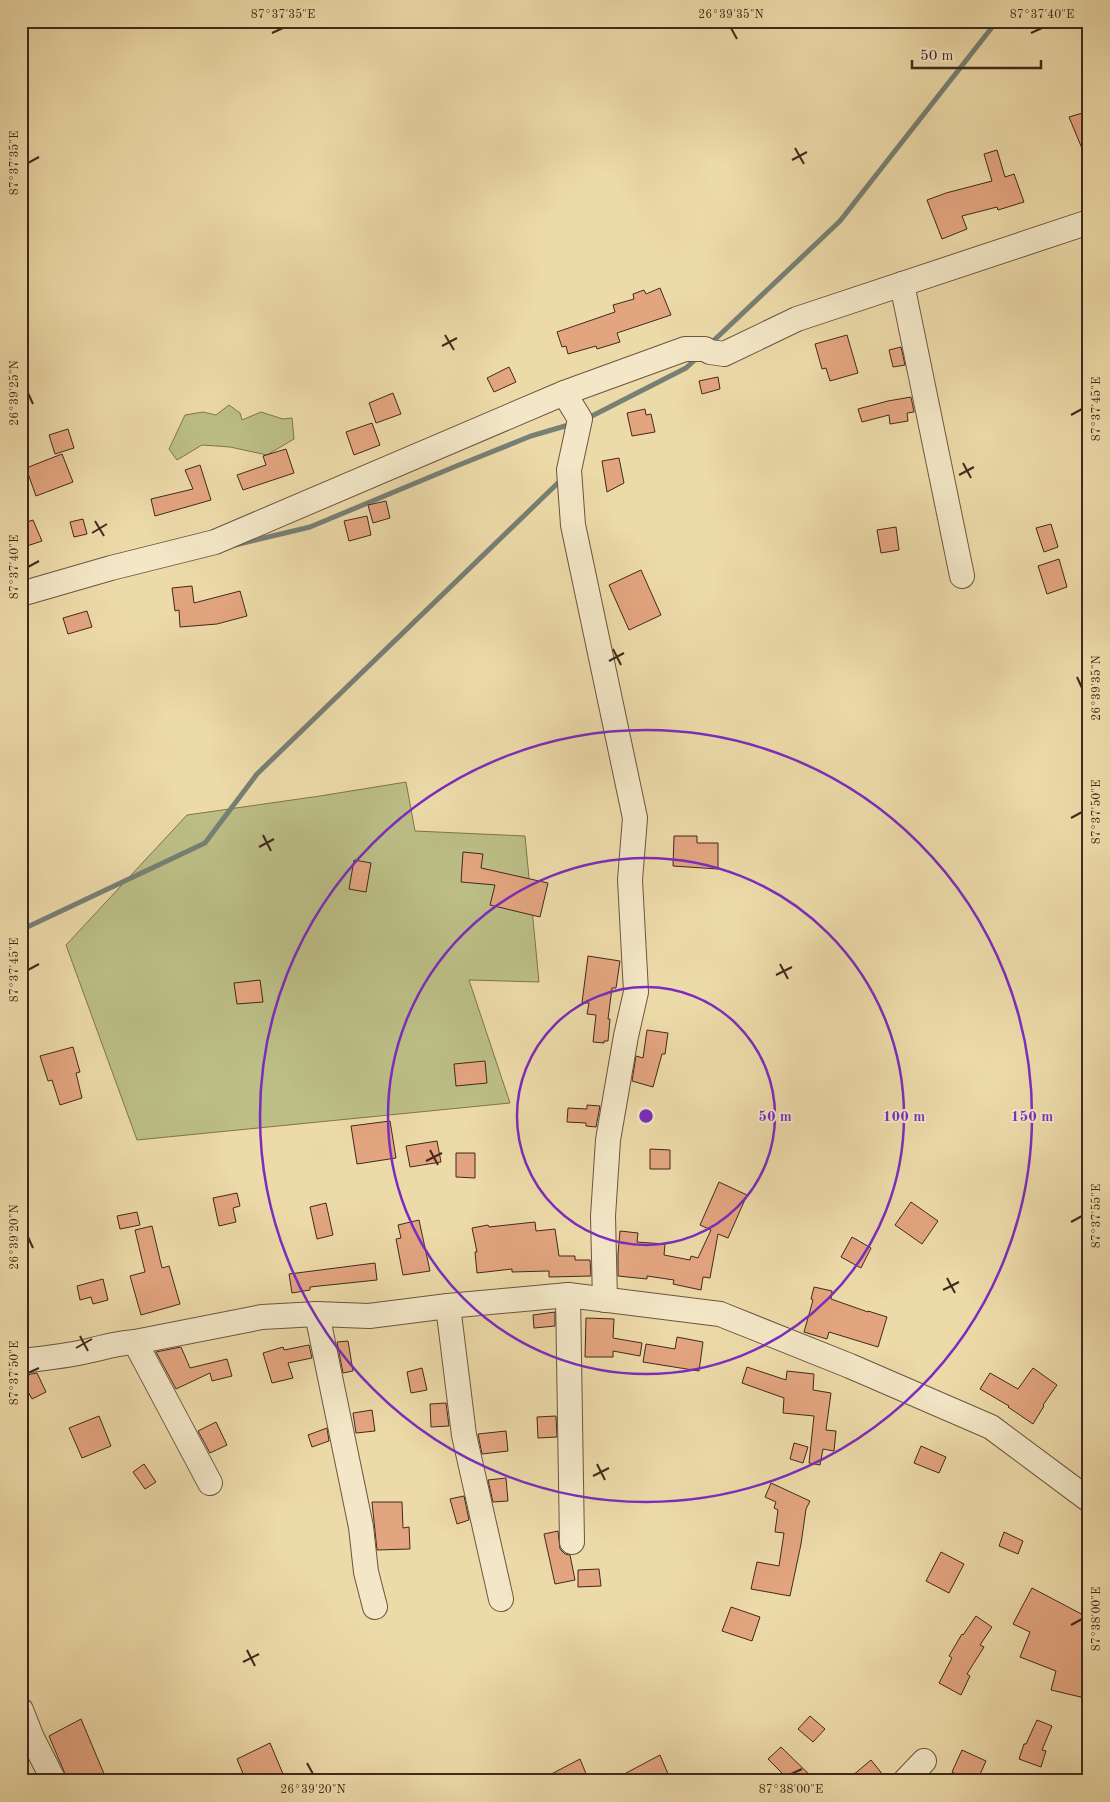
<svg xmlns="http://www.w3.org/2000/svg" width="1110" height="1802" viewBox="0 0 1110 1802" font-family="'Old Standard TT',serif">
<rect width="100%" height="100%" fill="#eddaa9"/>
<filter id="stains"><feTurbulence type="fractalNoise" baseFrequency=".004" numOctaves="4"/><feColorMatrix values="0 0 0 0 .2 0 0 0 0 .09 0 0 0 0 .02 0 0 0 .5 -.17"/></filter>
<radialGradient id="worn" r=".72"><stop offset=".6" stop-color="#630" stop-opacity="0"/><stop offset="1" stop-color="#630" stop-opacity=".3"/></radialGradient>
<!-- green -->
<g fill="#bcbe86" stroke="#7e7452">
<path d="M229,405l11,8 2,7 19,-8 22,7 9,-1 2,21 -27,16 -37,-8 -28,-2 -25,15 -8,-11 16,-34 18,-3 13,3z"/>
<path d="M406,782l9,49 110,5 14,146 -70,-2 41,123 -373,37 -71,-195 121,-130 133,-19z"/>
</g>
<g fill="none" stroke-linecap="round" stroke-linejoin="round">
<!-- stream -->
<g stroke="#768075" stroke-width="5">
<path d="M709,345l131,-124 157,-200"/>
<path d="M586,419l100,-51 12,-11"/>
<path d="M235,545l75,-18 144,-60 77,-31 41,-12"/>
<path d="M21,930l184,-87 52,-69 305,-295"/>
</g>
</g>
<!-- building -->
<g fill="#e3a580" stroke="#41291d">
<path d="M1089,111v52h-1l-19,-46z"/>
<path d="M997,150l8,27 9,-3 10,28 -26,8 -1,-3 -35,9 5,13 -25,10 -15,-39 19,-7 46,-12 -8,-27z"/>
<path d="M660,288l11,27 -54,18 3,9 -23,7 -1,-3 -28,8 -2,-8 -4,1 -5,-15 58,-20 -2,-7 21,-6 -1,-5 11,-4 2,4z"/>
<path d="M847,335l11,38 -28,8 -4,-13 -4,1 -7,-25z"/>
<path d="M901,347l4,18 -12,2 -4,-17z"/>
<path d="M509,367l7,15 -22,10 -7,-14z"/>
<path d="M718,377l2,12 -18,5 -3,-13z"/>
<path d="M393,393l8,21 -25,9 -7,-20z"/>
<path d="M911,397l3,15 -7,1 1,8 -18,3 -1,-9 -27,7 -4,-13 30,-8z"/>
<path d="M645,409l1,6 5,-1 4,18 -23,4 -5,-23z"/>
<path d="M372,423l8,22 -26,10 -8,-23z"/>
<path d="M68,429l6,19 -19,6 -6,-19z"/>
<path d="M286,449l8,24 -51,17 -6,-15 29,-10 -3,-9z"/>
<path d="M62,454l11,28 -37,14 -10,-28z"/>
<path d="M619,458l5,25 -17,9 -5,-31z"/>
<path d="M200,465l11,35 -56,16 -4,-17 42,-10 -8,-19z"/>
<path d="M386,501l4,17 -17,5 -5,-18z"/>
<path d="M367,516l4,19 -22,6 -5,-20z"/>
<path d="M83,519l4,15 -13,3 -4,-15z"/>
<path d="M33,520l9,21 -21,7v-24z"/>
<path d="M1051,524l7,23 -14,5 -8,-24z"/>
<path d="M896,527l3,23 -18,3 -4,-23z"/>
<path d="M1059,559l8,28 -20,7 -9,-28z"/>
<path d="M641,570l20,45 -32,15 -20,-45z"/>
<path d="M192,586l2,17 46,-12 7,25 -30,8 -37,3 -1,-17 -4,1 -3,-23z"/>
<path d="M87,611l5,16 -24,7 -5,-16z"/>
<path d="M674,836h23v7h21v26l-45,-3z"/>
<path d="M463,852l20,2 -2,14 67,15 -8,34 -50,-12 5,-20 -34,-3z"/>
<path d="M354,860l17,3 -5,29 -17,-3z"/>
<path d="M588,956l32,5 -4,27h-4l-4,31h2l-2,22h-4v2l-11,-1 3,-27 -9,-1 2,-11h-7z"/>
<path d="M260,980l3,22 -26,2 -3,-21z"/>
<path d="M647,1030l21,3 -3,21h-3l-9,33 -21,-6 4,-25 7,2z"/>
<path d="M73,1047l7,25 -4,1 6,25 -22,7 -8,-25 -4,1 -8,-25z"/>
<path d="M485,1061l2,22 -31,3 -2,-22z"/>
<path d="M587,1105l13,1 -4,21 -10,-1v-3l-19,-1 1,-14 19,1z"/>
<path d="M390,1121l6,37 -39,6 -6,-38z"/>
<path d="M437,1141l4,21 -31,5 -4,-21z"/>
<path d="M650,1149l20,1v19h-20z"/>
<path d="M456,1153h19v25l-19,-1z"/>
<path d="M719,1182l28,13 -19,43 -10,-4 -8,44 -7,-1 -2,13 -28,-6 1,-4 -27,-4v3l-29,-3v-22l2,-23 18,2 -1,9 28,2 -1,11 26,5 1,-4 7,2 13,-28 -11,-5z"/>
<path d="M237,1193l3,13 -7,2 3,14 -17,4 -6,-28z"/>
<path d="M911,1202l27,19 -16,23 -27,-19z"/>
<path d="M326,1203l7,32 -16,4 -7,-32z"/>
<path d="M137,1212l3,13 -20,4 -3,-13z"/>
<path d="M419,1220l11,51 -27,4 -7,-36 5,-1 -3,-13z"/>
<path d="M535,1222l1,9 19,-2 4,27h16v4h15l1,16 -42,1v-6l-37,1v-3l-35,4 -2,-21h2l-5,-24 16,-3 1,2z"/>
<path d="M152,1226l10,42 7,-2 11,38 -39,11 -11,-39 15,-4 -10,-42z"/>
<path d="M852,1237l19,11 -10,20 -20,-11z"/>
<path d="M375,1263l2,17 -67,7v3l-18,3 -3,-19z"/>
<path d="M103,1279l5,21 -15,4 -2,-7 -11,3 -3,-14z"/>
<path d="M814,1287l18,4 -1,8 37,13v-1l19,6 -9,30 -49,-15 -2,7 -23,-7 9,-32 -2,-1z"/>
<path d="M555,1312v14l-21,2 -1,-13z"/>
<path d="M586,1318l28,1 -1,19 29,5 -2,13 -27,-5v6h-28z"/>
<path d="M677,1337l26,5 -4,29 -56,-9 3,-18 29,5z"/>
<path d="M348,1341l5,30 -10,2 -6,-31z"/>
<path d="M309,1345l3,13 -24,5 5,15 -21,5 -9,-30 20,-6 1,3z"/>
<path d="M181,1347l9,21 37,-9 5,17 -20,5 -2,-8 -34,16 -20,-37z"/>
<path d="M747,1367l39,13 1,-9 27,3 -1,16 18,3 -5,37 10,1 -2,20 -11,-2 -3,16 -11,-2 5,-47 -31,-3 1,-15 -42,-15z"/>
<path d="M422,1368l5,22 -16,3 -4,-21z"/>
<path d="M1033,1368l24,17 -14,20 1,1 -11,18 -25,-17 1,-1 -29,-17 10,-16 28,16z"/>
<path d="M37,1373l9,19 -14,7 -5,-9 -6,4v-16l10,-4z"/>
<path d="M446,1403l3,23 -18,1 -1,-23z"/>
<path d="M372,1410l3,21 -19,2 -3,-20z"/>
<path d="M99,1416l12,30 -29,12 -13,-30z"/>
<path d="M556,1416l1,21 -19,1 -1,-21z"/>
<path d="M216,1422l11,23 -17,8 -12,-22z"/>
<path d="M327,1428l2,13 -17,6 -4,-12z"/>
<path d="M506,1431l2,20 -26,3 -4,-20z"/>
<path d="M794,1443l14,4 -5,16 -13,-4z"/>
<path d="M921,1446l25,11 -7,16 -25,-10z"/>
<path d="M144,1464l12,18 -11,7 -12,-17z"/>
<path d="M506,1478l2,23 -15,1 -5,-22z"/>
<path d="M771,1483l39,18 -4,8 -5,35 -11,52 -39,-7 6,-27 22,4 5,-33 -9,-1 3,-22 -4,-2 2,-6 -11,-5z"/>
<path d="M464,1496l5,24 -12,4 -7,-25z"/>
<path d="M372,1502h30l1,26 6,-1 1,22 -33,1z"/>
<path d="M558,1531l2,18 5,5 5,1 5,25 -20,4 -11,-50z"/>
<path d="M1004,1532l19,9 -5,13 -19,-8z"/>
<path d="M941,1552l23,12 -15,29 -23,-12z"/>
<path d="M599,1569l2,17 -23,1v-17z"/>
<path d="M1032,1588l57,30v81l-38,-9 5,-19 -36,-14 10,-25 -17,-8z"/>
<path d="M731,1607l29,10 -8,24 -30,-10z"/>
<path d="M976,1616l16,11 -12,18 4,2 -17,27 3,2 -9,19 -22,-12 13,-25 -3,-2 13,-22 1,1z"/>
<path d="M810,1716l15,13 -12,13 -15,-13z"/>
<path d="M81,1719l26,62h-39l-19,-45z"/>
<path d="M1037,1720l15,6 -10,24 4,1 -5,16 -22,-8 5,-15h2z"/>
<path d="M270,1743l16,38h-40l-9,-22z"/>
<path d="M781,1747l35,34h-26l-22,-22z"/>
<path d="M962,1750l24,11 -9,20h-8l-17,-9z"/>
<path d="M660,1755l11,26h-60z"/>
<path d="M580,1759l9,22h-51z"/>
<path d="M871,1760l17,21h-42z"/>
</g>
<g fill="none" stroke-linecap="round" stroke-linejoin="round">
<!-- minor casing -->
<g stroke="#6c5540" stroke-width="26">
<g id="minor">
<path d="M902,284l60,292"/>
<path d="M564,393l16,26 -11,51 4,55 62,293 -5,62 6,112 -10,44 -18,104 -5,76 2,84"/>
<path d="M21,594l90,-26 104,-26 349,-149 121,-44h20l5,3 14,2 73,-35 292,-97"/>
<path d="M568,1295l4,247"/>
<path d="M448,1306l16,129 37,164"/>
<path d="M317,1314l44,213 5,45 9,35"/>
<path d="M135,1342l75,141"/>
<path d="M21,1361c24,-3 48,-5 71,-11 17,-4 26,-7 43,-8l127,-25 55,-3 52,2 79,-10 120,-11 152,19 130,52 141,61 98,73"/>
<path d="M21,1710l11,28 22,43"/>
<path d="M905,1781l19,-20"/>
</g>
</g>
<!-- minor -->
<use href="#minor" stroke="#f3e7c7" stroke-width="24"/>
</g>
<!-- ticks -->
<path fill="none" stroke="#41291d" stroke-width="2" d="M731,28l6,11M272,33l11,-5M1031,33l11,-5M795,148l9,16M792,160l15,-8M28,163l11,-6M445,335l9,15M442,346l15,-8M28,393l5,11M1071,415l11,-6M963,463l8,15M959,475l15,-8M95,521l9,15M92,533l15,-9M28,567l11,-6M613,649l8,16M609,661l15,-8M1077,677l5,11M1071,818l11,-6M263,835l8,16M259,847l15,-8M780,964l8,15M28,970l11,-6M776,975l16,-8M430,1150l8,15M426,1161l16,-8M1071,1222l11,-6M28,1237l5,11M947,1278l8,15M943,1290l16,-8M80,1336l8,15M76,1348l16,-9M28,1373l11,-5M597,1464l8,16M593,1476l16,-8M1071,1625l11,-6M247,1650l8,16M243,1662l16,-8M307,1763l6,11M791,1774l11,-5"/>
<!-- distance rings -->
<g fill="none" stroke="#7b2cbf" stroke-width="2.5">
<circle cx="646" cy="1116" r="129"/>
<circle cx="646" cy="1116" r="258"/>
<circle cx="646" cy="1116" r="386"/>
</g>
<circle cx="646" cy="1116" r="8" fill="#7b2cbf" stroke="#f3e7c7" stroke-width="2.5"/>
<g font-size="15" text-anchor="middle" font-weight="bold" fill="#7b2cbf" stroke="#f3e7c7" stroke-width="4" stroke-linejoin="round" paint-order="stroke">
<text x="775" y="1121">50 m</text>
<text x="904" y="1121">100 m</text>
<text x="1032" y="1121">150 m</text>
</g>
<!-- margin -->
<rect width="1110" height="1802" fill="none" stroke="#eddaa9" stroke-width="55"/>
<!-- scale -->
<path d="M912 60v8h129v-8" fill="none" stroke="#41291d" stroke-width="2.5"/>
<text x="920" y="60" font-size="15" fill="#41291d" stroke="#f3e7c7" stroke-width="4" paint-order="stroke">50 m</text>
<rect x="28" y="28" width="1054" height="1746" fill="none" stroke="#41291d" stroke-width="2"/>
<g font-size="12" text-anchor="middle" fill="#41291d">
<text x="283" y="18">87°37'35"E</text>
<text x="731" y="18">26°39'35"N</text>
<text x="1042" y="18">87°37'40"E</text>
<text transform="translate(14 163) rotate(-90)" y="4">87°37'35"E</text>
<text transform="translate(14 393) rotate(-90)" y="4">26°39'25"N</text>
<text transform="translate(1096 409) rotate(-90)" y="4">87°37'45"E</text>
<text transform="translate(14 567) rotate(-90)" y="4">87°37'40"E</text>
<text transform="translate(1096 688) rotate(-90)" y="4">26°39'35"N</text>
<text transform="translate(1096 812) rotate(-90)" y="4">87°37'50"E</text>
<text transform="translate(14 970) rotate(-90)" y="4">87°37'45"E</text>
<text transform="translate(1096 1216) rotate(-90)" y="4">87°37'55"E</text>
<text transform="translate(14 1237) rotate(-90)" y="4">26°39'20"N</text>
<text transform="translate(14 1373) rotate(-90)" y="4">87°37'50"E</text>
<text transform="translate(1096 1619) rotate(-90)" y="4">87°38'00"E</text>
<text x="313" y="1793">26°39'20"N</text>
<text x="791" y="1793">87°38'00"E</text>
</g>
<rect width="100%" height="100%" filter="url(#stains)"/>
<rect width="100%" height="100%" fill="url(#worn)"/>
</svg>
